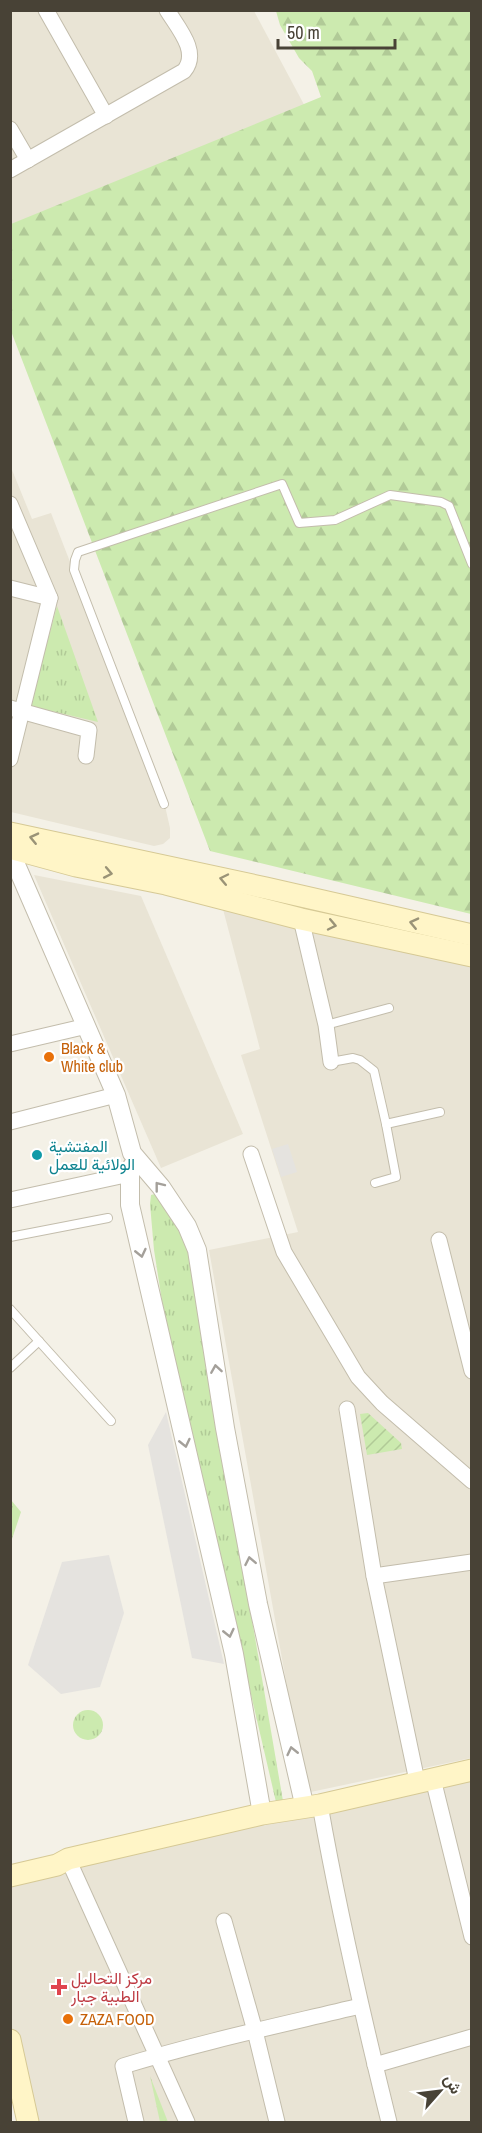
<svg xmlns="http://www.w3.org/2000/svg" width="482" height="2133" viewBox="0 0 482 2133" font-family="'Archivo Narrow',Vazirmatn,sans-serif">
<defs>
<pattern id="grass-tufts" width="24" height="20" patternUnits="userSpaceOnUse" patternTransform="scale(1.5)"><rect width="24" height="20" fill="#cceaaf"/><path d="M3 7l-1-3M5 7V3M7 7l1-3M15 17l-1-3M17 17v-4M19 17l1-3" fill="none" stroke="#b1ca97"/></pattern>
<pattern id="forest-firs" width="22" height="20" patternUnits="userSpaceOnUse" patternTransform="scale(1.5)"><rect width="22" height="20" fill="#cceaaf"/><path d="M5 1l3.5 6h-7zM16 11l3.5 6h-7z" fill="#b1ca97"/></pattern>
<pattern id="garden-furrows" width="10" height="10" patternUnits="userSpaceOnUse" patternTransform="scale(1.5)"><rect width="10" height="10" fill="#cceaaf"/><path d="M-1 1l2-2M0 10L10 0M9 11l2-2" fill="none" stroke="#b1ca97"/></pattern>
</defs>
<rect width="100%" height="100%" fill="#f4f1e7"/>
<!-- residential -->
<g fill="#e9e4d5">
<path d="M11,11h243l54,101 -297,122z"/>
<path d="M10,465l22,54 19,-6 114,293 5,22v10l-7,6 -9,2 -143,-34z"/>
<path d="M34,875l107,21 102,238 -82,34z"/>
<path d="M220,898l251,61v799l-165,35 -97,-543 89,-18 -57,-177 19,-6z"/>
<path d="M471,1770v352h-440l-20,-91 -1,-155z"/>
</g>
<!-- grass -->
<g fill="url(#grass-tufts)">
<path d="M57,606l41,116 -68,-16z"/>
<path d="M155,1194l29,40 4,12 95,555 -7,1 -27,-116 -5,-12 -75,-328 -15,-96 -4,-46 1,-9z"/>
<path d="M11,1500l10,12 -10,30h-1z"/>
<circle cx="88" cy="1725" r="15"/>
<path d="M150,2076l18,46h-8z"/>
</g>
<!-- forest -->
<path fill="url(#forest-firs)" d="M276,11h195v903l-261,-63 -199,-520v-107l310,-127 -9,-26 -13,-13 -19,-33z"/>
<!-- garden -->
<path fill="url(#garden-furrows)" d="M368,1413l33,30 1,6 -35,6 -7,-41z"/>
<!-- parking -->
<g fill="#e5e3df">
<path d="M288,1144l9,28 -16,5 -9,-28z"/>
<path d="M166,1412l58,252 -32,-6 -44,-213z"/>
<path d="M109,1555l15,58 -24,74 -39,7 -33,-29 34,-103z"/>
</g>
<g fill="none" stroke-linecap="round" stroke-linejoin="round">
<!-- service casing -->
<g stroke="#c3bdac" stroke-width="10">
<g id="service">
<path d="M164,804l-90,-234 1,-10 3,-8 204,-68 17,39 36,-3 55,-25 51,7 8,4 23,58"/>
<path d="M326,1025l63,-17"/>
<path d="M331,1062l22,-4 7,2 14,11 12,53 54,-12"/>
<path d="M375,1183l21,-6 -10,-53"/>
<path d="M10,1237l98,-19"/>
<path d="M10,1309l101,112"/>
<path d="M10,1368l29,-27"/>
</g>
</g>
<!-- minor casing -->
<g stroke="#c3bdac" stroke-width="17">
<g id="minor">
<path d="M46,10l60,106"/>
<path d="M10,129l18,31"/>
<path d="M10,170l174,-99c16,-19 -6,-43 -17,-61"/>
<path d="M10,504l40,94 -40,161"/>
<path d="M10,588l40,10"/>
<path d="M10,708l79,22 -3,26"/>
<path d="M301,919l25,106 5,37"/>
<path d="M10,1044l77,-18"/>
<path d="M10,1122l106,-27"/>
<path d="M251,1154l33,98 74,125 24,26 90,78"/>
<path d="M10,1200l120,-26 1,-9"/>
<path d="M439,1240l33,131"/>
<path d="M347,1409l27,167 43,205"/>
<path d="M374,1576l98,-14"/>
<path d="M433,1779l39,158"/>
<path d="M320,1805c19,107 43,212 69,317"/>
<path d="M68,1859l119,263"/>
<path d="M224,1921l31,110 22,91"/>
<path d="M375,2065l97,-28"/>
<path d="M136,2122l-13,-56c78,-24 158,-41 237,-60"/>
</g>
</g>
<!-- tertiary casing -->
<g stroke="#c3bdac" stroke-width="20">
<g id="tertiary">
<path d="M10,851l106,244 16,58 29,34 26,39 10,24 28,178 33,176 47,204"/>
<path d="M130,1174v31l104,449 28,160"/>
</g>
</g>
<!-- secondary casing -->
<g stroke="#d6c995" stroke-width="23">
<g id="secondary">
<path d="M10,833l256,55 206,47"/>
<path d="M10,848l66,18 90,18 135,35 171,37"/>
<path d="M10,1876l47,-11 11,-6 194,-45 58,-9 152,-35"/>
<path d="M10,2040l18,82"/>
</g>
</g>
<!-- service -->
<use href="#service" stroke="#fff" stroke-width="8"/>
<!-- minor -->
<use href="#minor" stroke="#fff" stroke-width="15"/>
<!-- tertiary -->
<use href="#tertiary" stroke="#fff" stroke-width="18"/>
<!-- secondary -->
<use href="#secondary" stroke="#fff5c7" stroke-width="21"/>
</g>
<!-- one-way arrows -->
<defs><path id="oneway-chevron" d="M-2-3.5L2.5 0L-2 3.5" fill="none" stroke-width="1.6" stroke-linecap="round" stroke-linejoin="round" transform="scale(1.5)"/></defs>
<g stroke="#9a9377">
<use href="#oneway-chevron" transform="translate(34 838) rotate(-167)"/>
<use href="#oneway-chevron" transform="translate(108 873) rotate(11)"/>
<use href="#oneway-chevron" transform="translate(224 879) rotate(-168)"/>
<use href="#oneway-chevron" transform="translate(414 923) rotate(-167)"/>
<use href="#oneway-chevron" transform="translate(332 925) rotate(12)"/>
</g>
<g stroke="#a4a09a">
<use href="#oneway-chevron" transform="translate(159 1186) rotate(-128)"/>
<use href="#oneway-chevron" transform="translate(141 1253) rotate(77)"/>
<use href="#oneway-chevron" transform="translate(216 1369) rotate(-99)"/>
<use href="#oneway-chevron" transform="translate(185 1443) rotate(77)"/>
<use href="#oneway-chevron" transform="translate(250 1561) rotate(-101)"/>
<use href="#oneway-chevron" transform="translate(229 1633) rotate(77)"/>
<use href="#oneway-chevron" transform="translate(292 1751) rotate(-103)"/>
</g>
<!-- markers -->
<g fill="#e8710a" stroke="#fff" stroke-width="2">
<circle cx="49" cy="1057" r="6"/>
<circle cx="68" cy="2019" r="6"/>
</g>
<circle fill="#0f9aa8" stroke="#fff" stroke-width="2" cx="37" cy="1155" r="6"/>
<path fill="#e0444e" stroke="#fff" stroke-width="2" d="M56 1978h6v6h6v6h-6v6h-6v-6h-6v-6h6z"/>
<g text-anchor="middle" stroke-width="4.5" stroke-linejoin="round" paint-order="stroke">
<!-- food labels -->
<g font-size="16" fill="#c56008" stroke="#fff" text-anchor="start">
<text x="61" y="1054">Black &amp;<tspan x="61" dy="18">White club</tspan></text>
<text x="80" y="2025">ZAZA FOOD</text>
</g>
<!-- culture labels -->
<g font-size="16" fill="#0d838f" stroke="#fff" text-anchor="start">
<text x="49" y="1152">المفتشية<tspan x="49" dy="18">الولائية للعمل</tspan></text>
</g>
<!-- health labels -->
<g font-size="16" fill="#be3a42" stroke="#fff" text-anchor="start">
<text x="71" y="1984">مركز التحاليل<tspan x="71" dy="18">الطبية جبار</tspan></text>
</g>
</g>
<!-- border -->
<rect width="482" height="2133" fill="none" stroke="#484236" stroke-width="24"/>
<!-- north arrow -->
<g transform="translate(440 2091) rotate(62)" stroke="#ffffff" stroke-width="4.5" paint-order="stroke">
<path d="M0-4.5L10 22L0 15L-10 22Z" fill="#484236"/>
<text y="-9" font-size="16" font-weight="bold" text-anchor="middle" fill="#484236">ش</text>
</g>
<!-- scale -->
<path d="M278 39v9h117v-9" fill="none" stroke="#484236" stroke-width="3"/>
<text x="287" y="39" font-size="18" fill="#484236" stroke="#ffffff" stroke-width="4.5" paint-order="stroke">50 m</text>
</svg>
